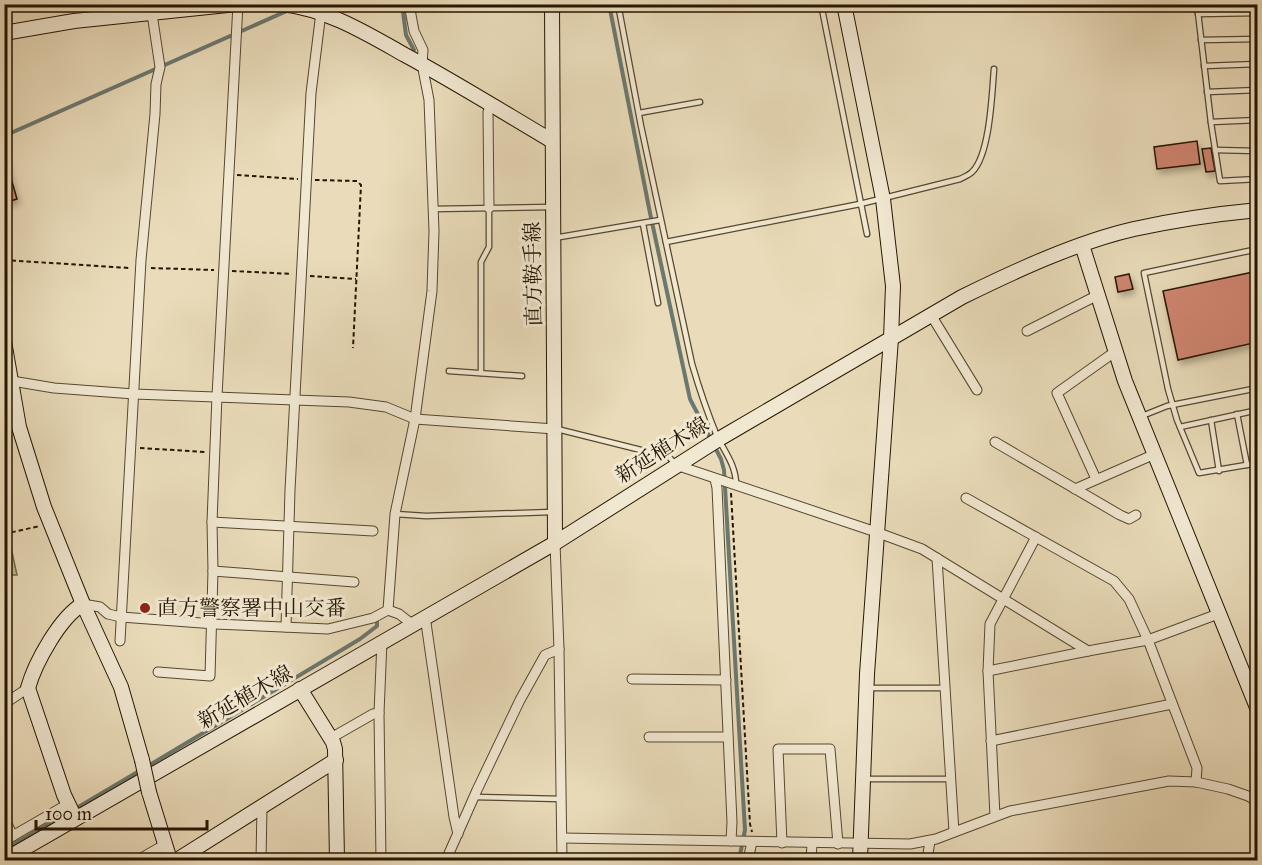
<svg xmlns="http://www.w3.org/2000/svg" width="1262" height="865" viewBox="0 0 1262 865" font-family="'IM FELL Great Primer','Noto Serif JP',serif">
<defs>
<pattern id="park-dots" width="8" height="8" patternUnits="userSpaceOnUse" patternTransform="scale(1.5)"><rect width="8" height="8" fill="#b9c08e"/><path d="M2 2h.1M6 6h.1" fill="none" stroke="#9fa479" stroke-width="1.8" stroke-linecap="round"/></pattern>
<filter id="shadow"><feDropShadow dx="2.5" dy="4.5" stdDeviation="3" flood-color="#0004"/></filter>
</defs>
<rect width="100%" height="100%" fill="#eadcba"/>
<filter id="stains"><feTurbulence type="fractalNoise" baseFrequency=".00333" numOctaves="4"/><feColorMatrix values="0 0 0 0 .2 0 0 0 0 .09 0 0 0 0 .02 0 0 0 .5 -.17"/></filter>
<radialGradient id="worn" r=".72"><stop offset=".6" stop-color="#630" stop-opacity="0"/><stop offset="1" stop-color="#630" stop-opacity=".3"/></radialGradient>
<!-- park -->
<path fill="url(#park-dots)" stroke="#6f6a48" stroke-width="1.5" d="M4,520h1l12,55h-12z"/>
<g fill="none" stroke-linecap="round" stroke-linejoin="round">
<!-- stream -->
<g stroke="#6b786f" stroke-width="4">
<path d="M402,4l4,31 8,15"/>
<path d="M609,4l41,209 40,186 31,60 3,11 21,360 -6,30"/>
<path d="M4,136l285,-126"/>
<path d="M148,766l212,-127 17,-13v-4"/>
<path d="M75,809l66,-39"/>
<path d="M4,850l65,-38"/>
</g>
</g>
<!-- building -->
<g fill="#d08571" stroke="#251501" stroke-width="1.5" filter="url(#shadow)">
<path d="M1197,141l3,23 -43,5 -3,-22z"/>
<path d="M1211,148l4,23 -9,1 -4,-23z"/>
<path d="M4,154l13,45 -13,4z"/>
<path d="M1258,271v71l-80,18 -15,-69z"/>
<path d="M1129,274l4,15 -15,3 -3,-15z"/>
</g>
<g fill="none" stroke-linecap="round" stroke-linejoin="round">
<!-- lane casing -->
<g stroke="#56472f" stroke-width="7">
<g id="lane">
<path d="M618,4l23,122 51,238c7,24 15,48 25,72 7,15 19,29 19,48"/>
<path d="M821,4l46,230"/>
<path d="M1197,4l14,119 9,58 38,-2"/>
<path d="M1198,14l60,-1"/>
<path d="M1201,40l57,-1"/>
<path d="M1204,66l54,-2"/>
<path d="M1207,92l51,-2"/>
<path d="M639,113l61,-11"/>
<path d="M1211,122l47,-2"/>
<path d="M1215,150l43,1"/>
<path d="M433,209l118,-2"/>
<path d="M643,224l15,79"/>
<path d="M554,238l106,-18"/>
<path d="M666,242l194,-38 100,-25c4,-2 9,-4 12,-7 18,-17 20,-79 22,-103"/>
<path d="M1258,249l-114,24 24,116 9,31 22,53 59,-10"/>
<path d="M449,371l73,5"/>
<path d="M481,373v-111l8,-15v-39"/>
<path d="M1237,414l10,51"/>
<path d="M1142,416l25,-10 91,-18"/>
<path d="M1211,420l8,51"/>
<path d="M1180,427l78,-17"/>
<path d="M557,429l112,28 7,8"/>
<path d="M395,514l31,2 126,-4"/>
<path d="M870,688h75"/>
<path d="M866,779h84"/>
<path d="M474,797l87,2"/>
</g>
</g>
<!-- street casing -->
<g stroke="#56472f" stroke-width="11">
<g id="street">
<path d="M489,208l-1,-96 3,-7"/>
<path d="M931,315l46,75"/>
<path d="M1027,331l71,-36"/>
<path d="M12,381l42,7 80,6 215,8 37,5 29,12 140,10"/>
<path d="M995,442l125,73 9,4 7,-4"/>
<path d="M676,465l200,67 46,17 166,102 60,-11 70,-26"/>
<path d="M715,479l2,9 15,334 -1,19"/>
<path d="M1096,479l-39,-86 59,-42"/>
<path d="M1075,489l80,-35"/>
<path d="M966,498l148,83 15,18 19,41 49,128 -1,14"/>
<path d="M212,522l161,9"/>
<path d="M555,543l4,106 3,211"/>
<path d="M937,558l17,274"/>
<path d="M213,571l141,11"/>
<path d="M83,604l17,3 8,7 13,3 94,7 113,5 45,-11 15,-8 11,4 13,10"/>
<path d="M388,610l7,-96 20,-95 17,-128 2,-60 -5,-131 -7,-36 1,-14 -9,-19 -5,-27"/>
<path d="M425,616l29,201 4,17"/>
<path d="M286,627l4,-137 21,-397 11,-89"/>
<path d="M120,641l21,-381 14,-146 1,-30 4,-17 -8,-53"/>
<path d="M988,671l100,-20"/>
<path d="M158,672l52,4 3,-105 -1,-49 5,-126 21,-392"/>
<path d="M632,679l94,1"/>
<path d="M4,704l24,-16"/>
<path d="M649,737h79"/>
<path d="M331,738l42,-24 6,-1"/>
<path d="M991,741l181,-37"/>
<path d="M995,816l-7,-145 2,-47 46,-87"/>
<path d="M4,818l9,18"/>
<path d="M562,838l348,6 26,-5 74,-28 159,-30 27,1 32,7 20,7 10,6"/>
<path d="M4,841l64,-37"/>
<path d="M782,843l-4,-94h52l8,95"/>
<path d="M138,860l26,-15"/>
<path d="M261,860l1,-53"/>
<path d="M381,860l-2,-147 3,-72"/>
<path d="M446,860l31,-70 43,-90 25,-45 14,-6"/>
<path d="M748,860l4,-18"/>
<path d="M811,860l1,-16"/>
<path d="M927,860l3,-19"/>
</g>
</g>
<!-- secondary casing -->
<g stroke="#251501" stroke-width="16">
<g id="secondary">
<path d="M282,4c45,5 84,29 123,51 50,27 98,57 147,86"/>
<path d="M552,4l3,539"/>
<path d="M844,4l39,195 10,87 -2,52 -24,336 -7,186"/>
<path d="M4,33l70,-12 163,-17"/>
<path d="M1082,245l43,136 133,329"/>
<path d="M4,341l15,86 25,80 39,97 38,83 21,73"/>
<path d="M300,689l33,53 2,7 2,111"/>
<path d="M149,792l21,68"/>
<path d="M75,818l-11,-23 -36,-107c7,-25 32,-71 55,-84"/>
<path d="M4,860l551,-317 164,-104 243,-142c53,-26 115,-55 172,-68 41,-9 82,-15 124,-19"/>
<path d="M177,860l159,-100"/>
</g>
</g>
<!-- path -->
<g stroke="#251501" stroke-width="2" stroke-dasharray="4.5 3" stroke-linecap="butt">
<path d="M237,175l61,4"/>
<path d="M315,180l42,1 4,4 -8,163"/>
<path d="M4,260l126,8"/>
<path d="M151,268l63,2"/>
<path d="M232,271l60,3"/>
<path d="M310,276l46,3"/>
<path d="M140,448l66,4"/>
<path d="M731,493l19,331 2,8"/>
<path d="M4,534l36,-8"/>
</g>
<!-- lane -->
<use href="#lane" stroke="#f1e8d2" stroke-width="4.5"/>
<!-- street -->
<use href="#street" stroke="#f1e8d2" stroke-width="9"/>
<!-- secondary -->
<use href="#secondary" stroke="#f1e8d2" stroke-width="14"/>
<!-- secondary-bridge casing -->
<g stroke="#251501" stroke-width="16" stroke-linecap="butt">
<path id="secondary-bridge" d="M142,760l7,32"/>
</g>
<!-- secondary-bridge -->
<use href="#secondary-bridge" stroke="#f1e8d2" stroke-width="14"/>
</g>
<!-- markers -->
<circle fill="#8f2418" stroke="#f1e8d2" stroke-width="2" cx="145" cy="608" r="6"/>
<g text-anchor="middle" stroke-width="6" stroke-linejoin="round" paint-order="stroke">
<!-- street labels -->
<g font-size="21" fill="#251501" stroke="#f1e8d2">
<text transform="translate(533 274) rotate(-91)" y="7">直方鞍手線</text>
<text transform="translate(662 450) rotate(-32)" y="7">新延植木線</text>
<text transform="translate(245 697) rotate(-30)" y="7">新延植木線</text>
</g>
<!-- poi labels -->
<g font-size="21" fill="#251501" stroke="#f1e8d2" text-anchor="start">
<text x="157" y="615">直方警察署中山交番</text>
</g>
</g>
<!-- margin -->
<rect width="1262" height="865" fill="none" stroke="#eadcba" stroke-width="24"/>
<rect x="6" y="6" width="1250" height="853" fill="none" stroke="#251501" stroke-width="3"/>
<rect x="12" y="12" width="1238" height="841" fill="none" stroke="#251501" stroke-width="1.5"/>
<!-- scale -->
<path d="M36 820v9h171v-9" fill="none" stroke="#251501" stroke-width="3"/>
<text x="45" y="820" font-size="18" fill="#251501" stroke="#f1e8d2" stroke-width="4.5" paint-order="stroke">100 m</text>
<rect width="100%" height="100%" filter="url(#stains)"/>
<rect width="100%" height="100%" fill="url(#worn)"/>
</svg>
